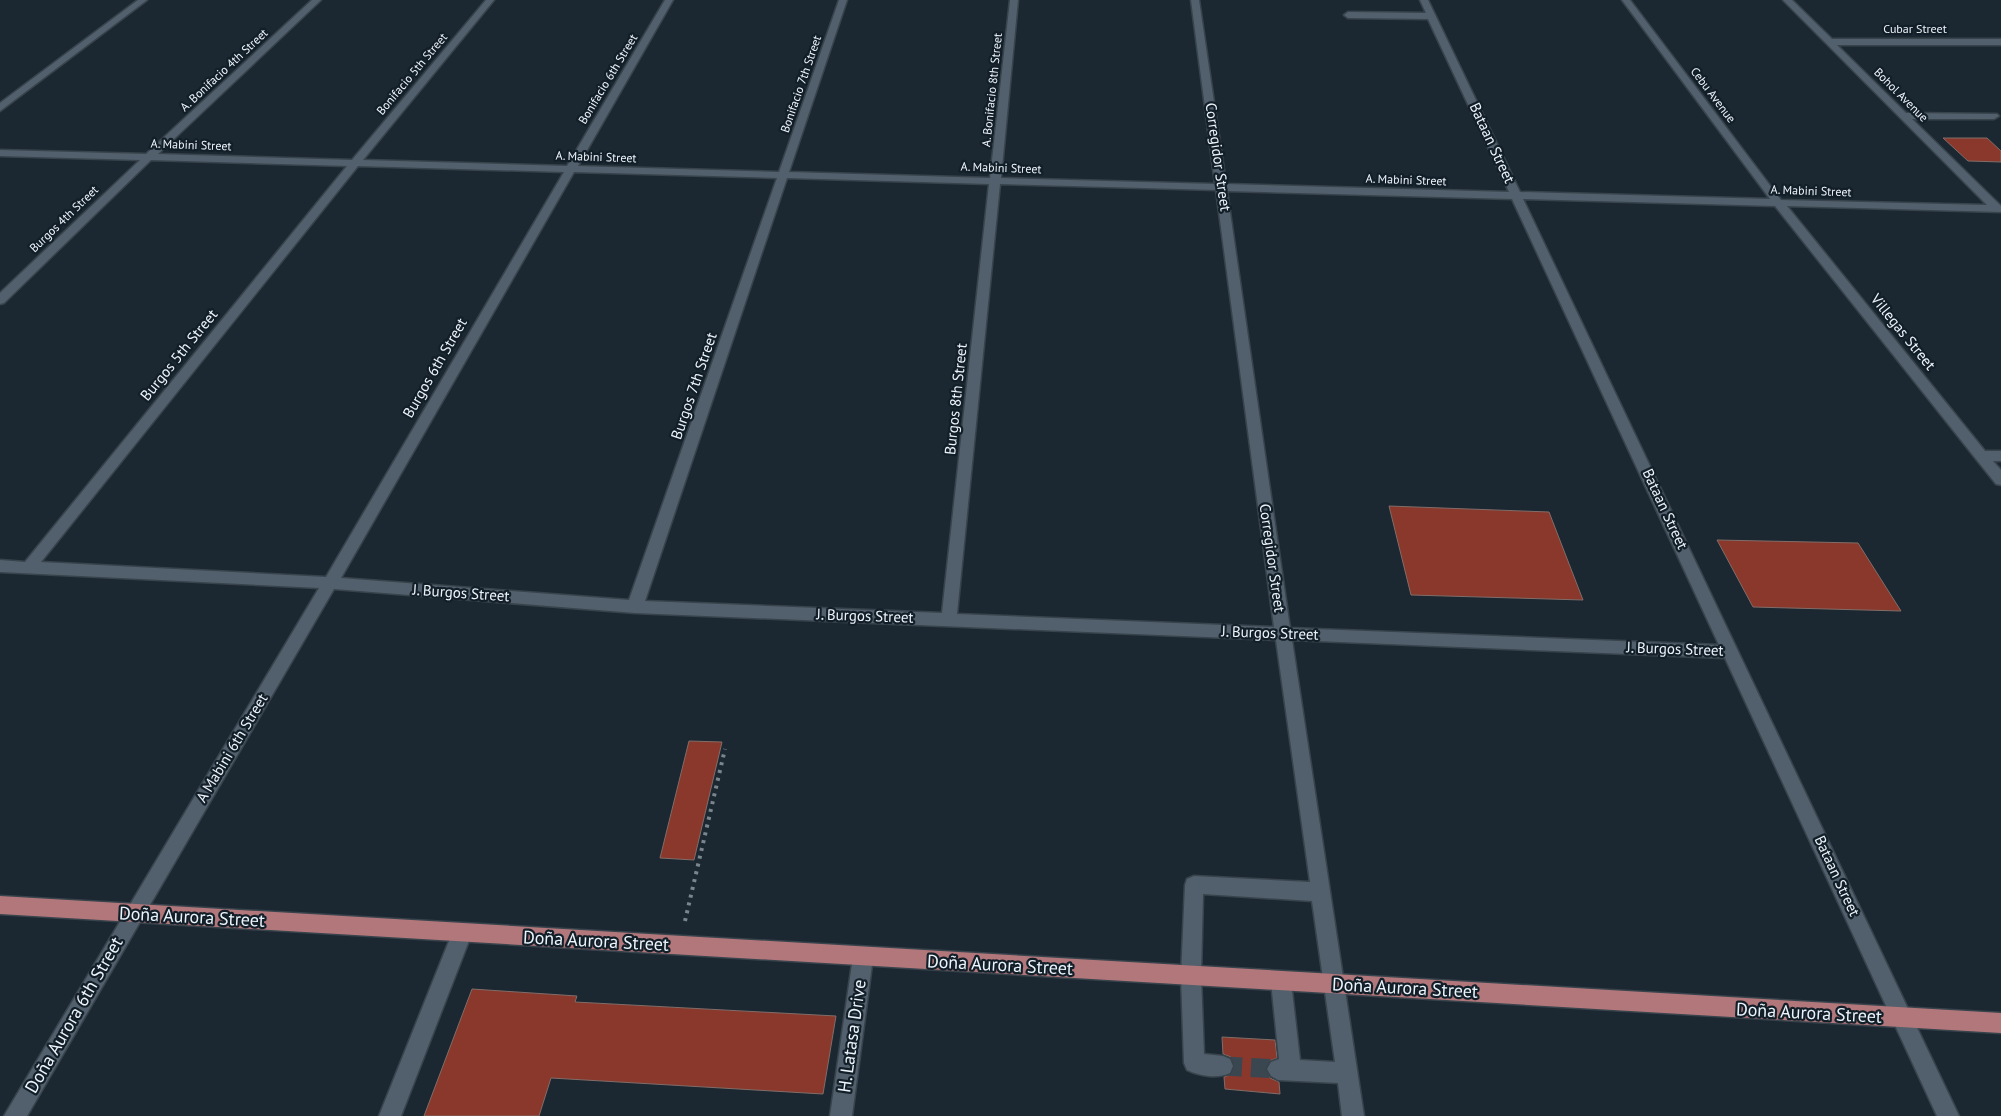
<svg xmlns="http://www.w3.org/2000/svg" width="2001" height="1116" viewBox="0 0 2001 1116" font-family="'PT Sans',sans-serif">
<rect width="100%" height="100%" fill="#1b2832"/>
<!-- building -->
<g fill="#8a382b" stroke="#816d69">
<path d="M1943,138h44l14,13v11l-33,-1z"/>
<path d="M1389,506l160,6 34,88 -172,-5z"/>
<path d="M1717,540l141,3 43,68 -148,-4z"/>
<path d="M689,741l33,1 -28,118 -34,-2z"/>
<path d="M472,989l105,7 -2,6 261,14 -13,78 -272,-16 -12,38h-115z"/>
<path d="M1222,1037l53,3 2,18 -8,3 -4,9 5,8 9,4 1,12 -55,-5 -1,-12 8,-3 3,-9 -4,-8 -8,-3z"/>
</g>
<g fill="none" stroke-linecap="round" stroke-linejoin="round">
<!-- minor-tunnel -->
<path stroke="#3a4750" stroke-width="19" stroke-dasharray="19 9" stroke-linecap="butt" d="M1223,1066l55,3"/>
<!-- minor casing -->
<g stroke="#38434c" stroke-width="3">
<g id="minor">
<path d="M138,0h9l-147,111v-8z"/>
<path d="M312,0h9l-163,154 194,6 134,-160h8l-131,160 204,6 98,-166h8l-95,166 201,6 60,-172h8l-58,172 201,6 20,-178h8l-17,178 214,6 -24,-184h8l27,184 283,8 -81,-173 -80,-1 -4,-3 4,-3 78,1 -6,-13h8l92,192 250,7 -148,-199h8l151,200 206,5 -204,-205h9l40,39h169v6h-164l69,68 91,1 2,2 -5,3h-82l89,87v6l-214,-6 198,245h16v10h-8l8,9v15l-5,-1 -20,-25 -201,-253 -252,-7 436,917h-22l-212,-458 -433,-18 72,476h-22l-4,-33 -60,-3 -7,-4 -4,-7 4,-7 8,-3 -8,-77 3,-7 7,-3 7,3 3,7 9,78 35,2 -23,-161 -109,-7 -2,82 3,78 19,2 7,3 3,7 -3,7c-12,6 -31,3 -43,-3l-3,-7 -3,-87 4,-91 2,-6 7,-3 116,6 -34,-242 -641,-27 -301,-24 -307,527h-23l315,-528 -319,-16v-12l25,2 322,-396 -196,-6 -147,143 -4,1v-11l140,-133 -140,-4v-6l146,4zM358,166l206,6 -238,405 -285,-15zM574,172l203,6 -148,422 -288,-22zM787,178l202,6 -47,429 -297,-12zM1000,184l216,6 58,437 -317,-13zM1227,191l285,8 207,446 -429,-17z"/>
<path d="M462,924l7,2 3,7 -71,183h-22l76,-190z"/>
<path d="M863,947l7,3 3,7 -21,159h-22l23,-159 3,-7z"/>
</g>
</g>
<!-- major casing -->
<g stroke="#38434c" stroke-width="3">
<path id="major" d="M0,896l2001,117v20l-2001,-119z"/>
</g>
<!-- path -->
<path stroke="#7b858e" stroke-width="4" stroke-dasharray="3 5" stroke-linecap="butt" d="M685,921l40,-172"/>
<!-- minor -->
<use href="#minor" fill="#51606c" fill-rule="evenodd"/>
<!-- major -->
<use href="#major" fill="#b1777b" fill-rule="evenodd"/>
</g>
<g text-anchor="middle" stroke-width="4.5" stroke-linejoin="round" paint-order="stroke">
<!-- far-street labels -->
<g font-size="12" fill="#ecf4fb" stroke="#121e28">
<text x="1915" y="33">Cubar Street</text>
<text transform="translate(224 70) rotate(-43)" y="4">A. Bonifacio 4th Street</text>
<text transform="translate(412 74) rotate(-50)" y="4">Bonifacio 5th Street</text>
<text transform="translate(608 79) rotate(-59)" y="4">Bonifacio 6th Street</text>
<text transform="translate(801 84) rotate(-71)" y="4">Bonifacio 7th Street</text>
<text transform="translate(992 90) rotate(-84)" y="4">A. Bonifacio 8th Street</text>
<text transform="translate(1713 95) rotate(53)" y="4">Cebu Avenue</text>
<text transform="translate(1901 95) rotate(45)" y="4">Bohol Avenue</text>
<text transform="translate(191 145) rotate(2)" y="4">A. Mabini Street</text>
<text transform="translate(596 157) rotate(2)" y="4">A. Mabini Street</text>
<text transform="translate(1001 168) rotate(2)" y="4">A. Mabini Street</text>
<text transform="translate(1406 180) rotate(2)" y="4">A. Mabini Street</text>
<text transform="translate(1811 191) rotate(2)" y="4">A. Mabini Street</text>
<text transform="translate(64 219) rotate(-44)" y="4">Burgos 4th Street</text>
</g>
<!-- street labels -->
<g font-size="15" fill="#ecf4fb" stroke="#121e28">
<text transform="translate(1492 143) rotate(65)" y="5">Bataan Street</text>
<text transform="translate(1218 157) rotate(82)" y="5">Corregidor Street</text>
<text transform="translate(1903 332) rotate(51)" y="5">Villegas Street</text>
<text transform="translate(179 355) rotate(-51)" y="5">Burgos 5th Street</text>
<text transform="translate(435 368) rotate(-60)" y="5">Burgos 6th Street</text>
<text transform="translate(694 386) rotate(-71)" y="5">Burgos 7th Street</text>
<text transform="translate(956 399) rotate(-84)" y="5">Burgos 8th Street</text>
<text transform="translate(1665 509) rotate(65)" y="5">Bataan Street</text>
<text transform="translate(1272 558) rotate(82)" y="5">Corregidor Street</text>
<text transform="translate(461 593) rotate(4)" y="5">J. Burgos Street</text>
<text transform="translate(865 616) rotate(2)" y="5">J. Burgos Street</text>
<text transform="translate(1270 633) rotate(2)" y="5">J. Burgos Street</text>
<text transform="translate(1675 649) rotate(2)" y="5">J. Burgos Street</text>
<text transform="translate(232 748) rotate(-59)" y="5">A Mabini 6th Street</text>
<text transform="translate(1837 876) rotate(65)" y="5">Bataan Street</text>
</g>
<!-- near-street labels -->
<g font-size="18" fill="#ecf4fb" stroke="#121e28">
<text transform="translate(192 917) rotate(3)" y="6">Doña Aurora Street</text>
<text transform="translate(596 941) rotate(3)" y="6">Doña Aurora Street</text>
<text transform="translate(1000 965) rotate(3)" y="6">Doña Aurora Street</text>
<text transform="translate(1405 988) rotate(3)" y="6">Doña Aurora Street</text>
<text transform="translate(1809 1013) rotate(3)" y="6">Doña Aurora Street</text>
<text transform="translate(74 1015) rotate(-60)" y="6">Doña Aurora 6th Street</text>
<text transform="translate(852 1036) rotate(-82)" y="6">H. Latasa Drive</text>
</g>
</g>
</svg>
